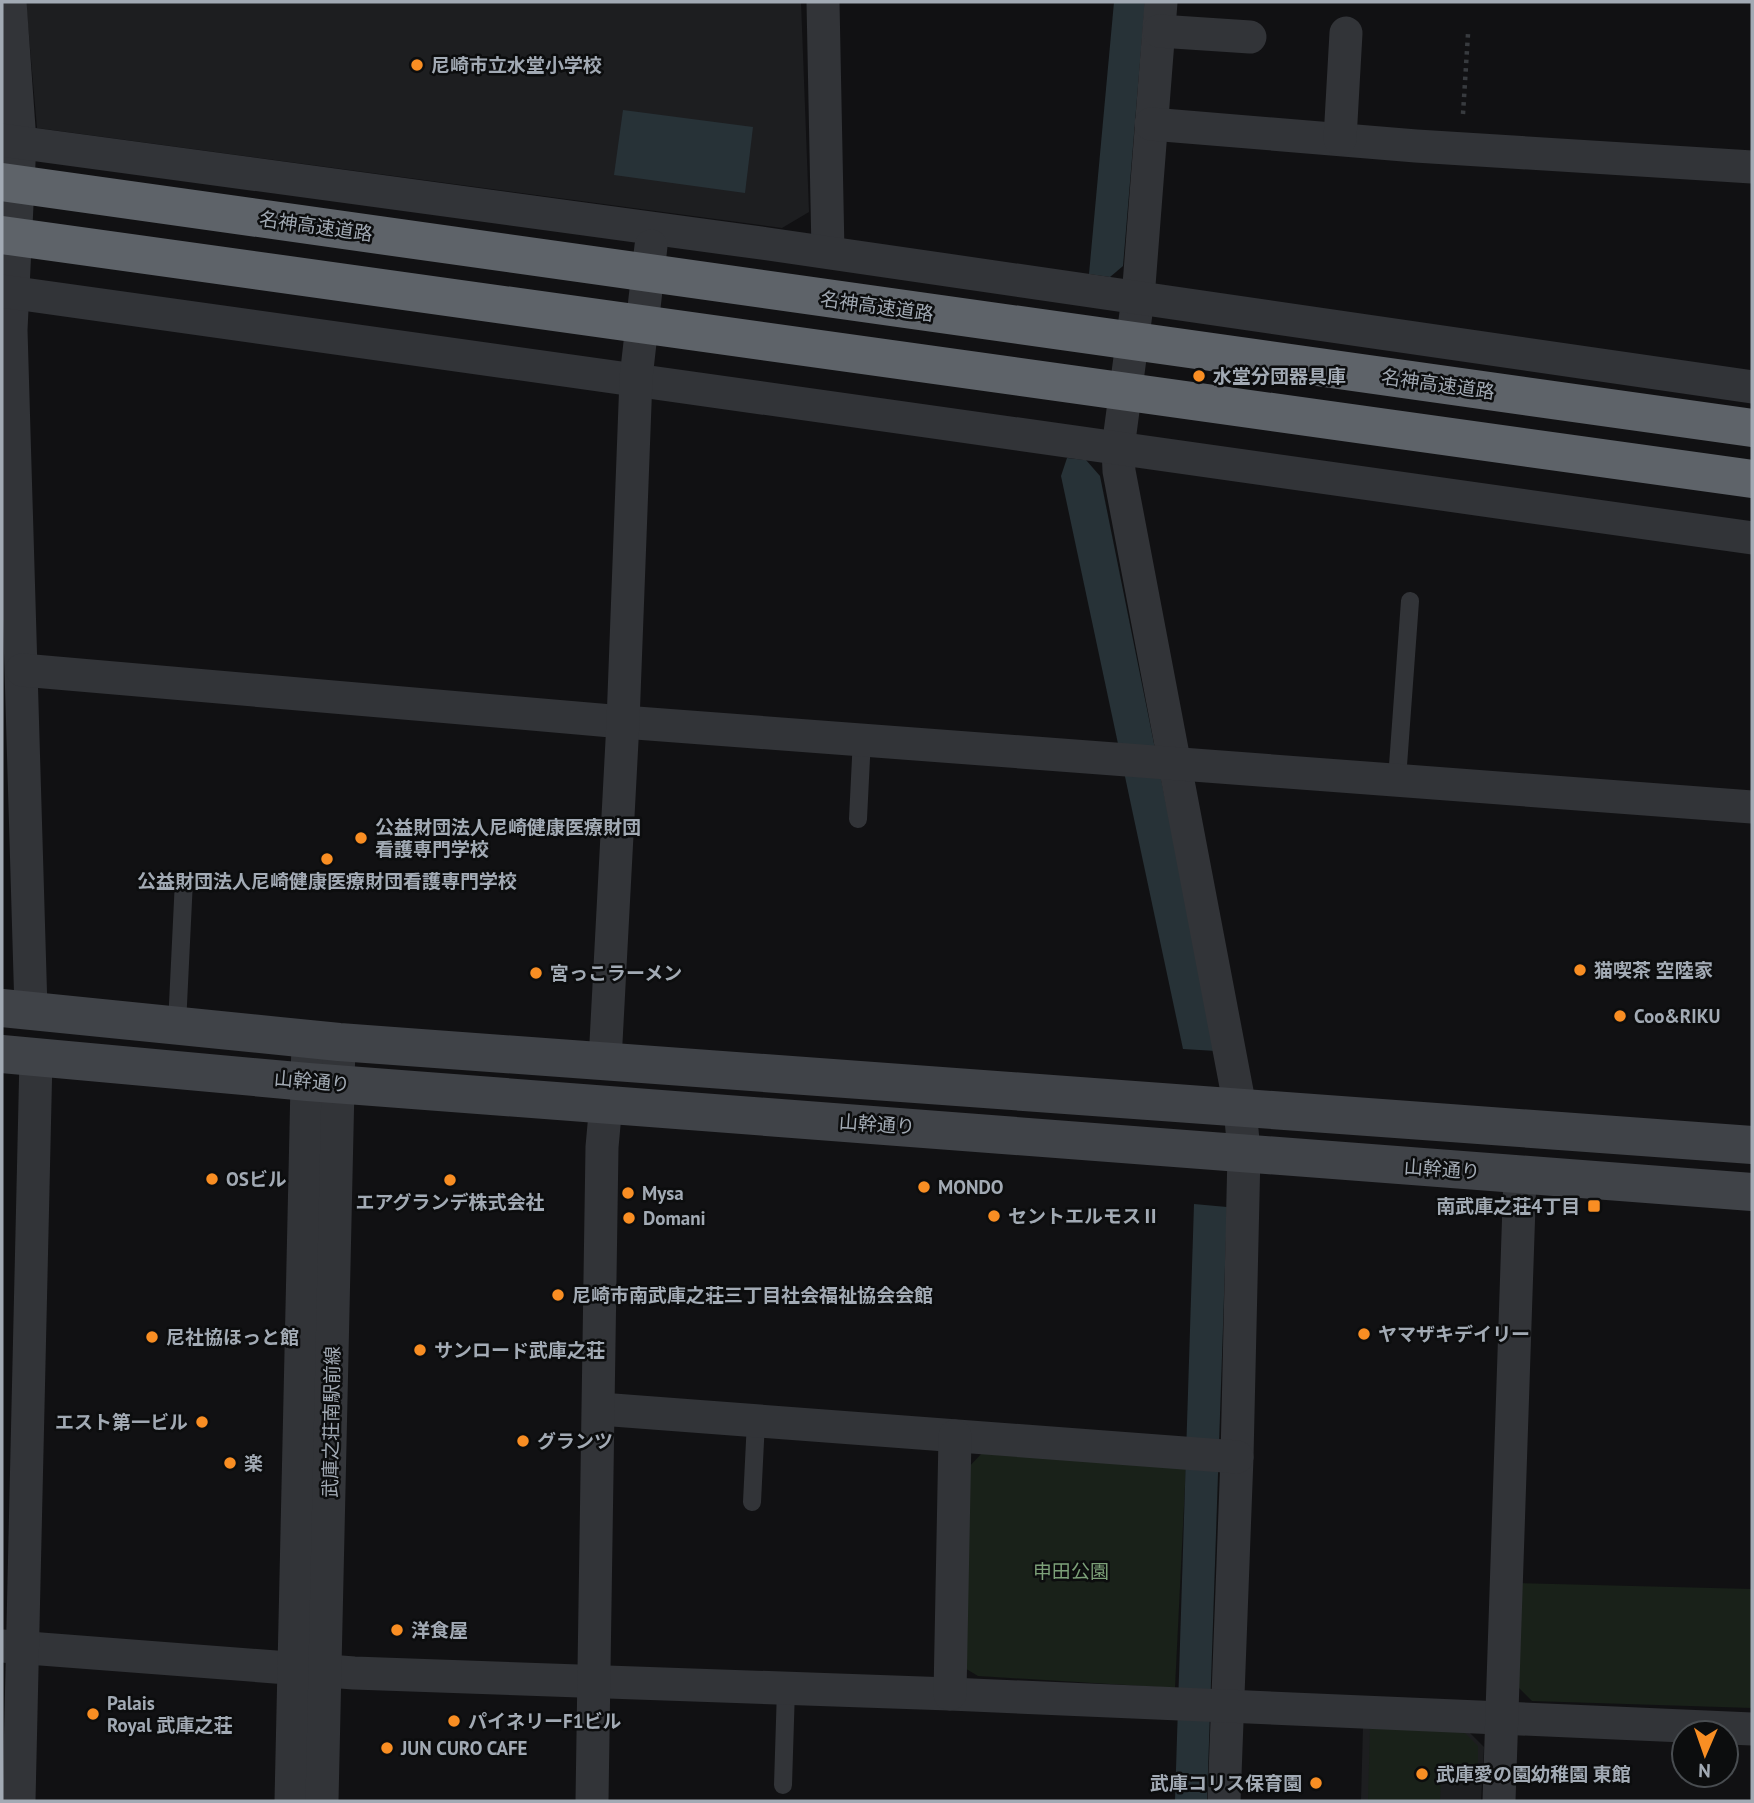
<svg xmlns="http://www.w3.org/2000/svg" width="1754" height="1803" viewBox="0 0 1754 1803" font-family="'PT Sans','Noto Sans JP',sans-serif">
<rect width="100%" height="100%" fill="#111113"/>
<!-- built -->
<g fill="#1d1e20">
<path d="M26,2h775l8,210 -27,16 -745,-100z"/>
<path d="M1363,1726l105,5 16,16 -3,54h-120z"/>
</g>
<!-- green -->
<g fill="#192119">
<path d="M982,1453l204,12 -11,223 -197,-12 -20,-12 8,-194z"/>
<path d="M1519,1583l233,6v119l-220,-7 -15,-15z"/>
<path d="M1370,1728l94,4 14,14v18h-14l-23,17 -1,20h-72z"/>
</g>
<!-- water -->
<g fill="#273237">
<path d="M1114,2h31l-22,264 -13,11 -21,-3z"/>
<path d="M623,110l130,17 -8,66 -131,-18z"/>
<path d="M1067,458l19,2 14,16 116,575 -33,-2 -122,-573z"/>
<path d="M1194,1204l33,3 -20,594h-32z"/>
</g>
<g fill="none" stroke-linecap="round" stroke-linejoin="round">
<!-- path -->
<path stroke="#383b3f" stroke-width="4.5" stroke-dasharray="3.5 5" stroke-linecap="butt" d="M1463,114l5,-80"/>
<!-- lane -->
<g stroke="#323438" stroke-width="18">
<path d="M1397,779l13,-178"/>
<path d="M858,819l4,-81"/>
<path d="M177,1025l7,-145"/>
<path d="M752,1502l4,-81"/>
<path d="M783,1785l3,-96"/>
</g>
<!-- street -->
<g stroke="#323438" stroke-width="33">
<path d="M10,2l10,140 -9,188 20,680"/>
<path d="M823,2l5,250"/>
<path d="M1161,2l-23,296 -20,150 1,23 121,636 4,46 -7,304 -13,344"/>
<path d="M1159,31l91,6"/>
<path d="M1151,124l265,22 336,21"/>
<path d="M1340,139l6,-106"/>
<path d="M2,140l766,104 984,143"/>
<path d="M2,291c583,82 1167,164 1750,247"/>
<path d="M22,670l601,52 1129,85"/>
<path d="M605,1061l18,-339 13,-344 15,-132"/>
<path d="M600,1409l637,48"/>
<path d="M2,1646l352,27 596,21 802,35"/>
<path d="M950,1694l5,-258"/>
<path d="M19,1801l17,-744"/>
<path d="M291,1801l17,-762"/>
<path d="M322,1801l17,-759"/>
<path d="M592,1801l10,-654 4,-44"/>
<path d="M1499,1801l21,-626"/>
</g>
<!-- secondary -->
<g stroke="#404348" stroke-width="38">
<path d="M2,1008l337,34 1413,103"/>
<path d="M2,1054l306,28 1444,110"/>
</g>
<!-- highway -->
<g stroke="#5e6369" stroke-width="38">
<path d="M2,182l1750,246"/>
<path d="M2,235l1750,244"/>
</g>
</g>
<!-- markers -->
<g fill="#f98e23" stroke="#0c0d0e" stroke-width="2.5">
<circle cx="417" cy="65" r="7"/>
<circle cx="1199" cy="376" r="7"/>
<circle cx="361" cy="838" r="7"/>
<circle cx="327" cy="859" r="7"/>
<circle cx="1580" cy="970" r="7"/>
<circle cx="536" cy="973" r="7"/>
<circle cx="1620" cy="1016" r="7"/>
<circle cx="212" cy="1179" r="7"/>
<circle cx="450" cy="1180" r="7"/>
<circle cx="924" cy="1187" r="7"/>
<circle cx="628" cy="1193" r="7"/>
<rect x="1587" y="1199" width="14" height="14" rx="3.5"/>
<circle cx="994" cy="1216" r="7"/>
<circle cx="629" cy="1218" r="7"/>
<circle cx="558" cy="1295" r="7"/>
<circle cx="1364" cy="1334" r="7"/>
<circle cx="152" cy="1337" r="7"/>
<circle cx="420" cy="1350" r="7"/>
<circle cx="202" cy="1422" r="7"/>
<circle cx="523" cy="1441" r="7"/>
<circle cx="230" cy="1463" r="7"/>
<circle cx="397" cy="1630" r="7"/>
<circle cx="93" cy="1714" r="7"/>
<circle cx="454" cy="1721" r="7"/>
<circle cx="387" cy="1748" r="7"/>
<circle cx="1422" cy="1774" r="7"/>
<circle cx="1316" cy="1783" r="7"/>
</g>
<g text-anchor="middle" stroke-width="5" stroke-linejoin="round" paint-order="stroke">
<!-- poi labels -->
<g font-size="19" font-weight="bold" fill="#a2aab4" stroke="#0c0d0e" text-anchor="start">
<text x="431" y="72">尼崎市立水堂小学校</text>
<text x="1213" y="383">水堂分団器具庫</text>
<text x="375" y="834">公益財団法人尼崎健康医療財団<tspan x="375" dy="22">看護専門学校</tspan></text>
<text x="327" y="888" text-anchor="middle">公益財団法人尼崎健康医療財団看護専門学校</text>
<text x="1594" y="977">猫喫茶 空陸家</text>
<text x="550" y="980">宮っこラーメン</text>
<text x="1634" y="1023">Coo&amp;RIKU</text>
<text x="226" y="1186">OSビル</text>
<text x="938" y="1194">MONDO</text>
<text x="642" y="1200">Mysa</text>
<text x="450" y="1209" text-anchor="middle">エアグランデ株式会社</text>
<text x="1580" y="1213" text-anchor="end">南武庫之荘4丁目</text>
<text x="1008" y="1223">セントエルモスⅡ</text>
<text x="643" y="1225">Domani</text>
<text x="572" y="1302">尼崎市南武庫之荘三丁目社会福祉協会会館</text>
<text x="1378" y="1341">ヤマザキデイリー</text>
<text x="166" y="1344">尼社協ほっと館</text>
<text x="434" y="1357">サンロード武庫之荘</text>
<text x="188" y="1429" text-anchor="end">エスト第一ビル</text>
<text x="537" y="1448">グランツ</text>
<text x="244" y="1470">楽</text>
<text x="411" y="1637">洋食屋</text>
<text x="107" y="1710">Palais<tspan x="107" dy="22">Royal 武庫之荘</tspan></text>
<text x="468" y="1728">パイネリーF1ビル</text>
<text x="401" y="1755">JUN CURO CAFE</text>
<text x="1436" y="1781">武庫愛の園幼稚園 東館</text>
<text x="1302" y="1790" text-anchor="end">武庫コリス保育園</text>
</g>
<!-- street labels -->
<g font-size="19" fill="#a2aab4" stroke="#0c0d0e">
<text transform="translate(316 226) rotate(8)" y="7">名神高速道路</text>
<text transform="translate(877 306) rotate(8)" y="7">名神高速道路</text>
<text transform="translate(1438 384) rotate(8)" y="7">名神高速道路</text>
<text transform="translate(312 1081) rotate(5)" y="7">山幹通り</text>
<text transform="translate(877 1124) rotate(4)" y="7">山幹通り</text>
<text transform="translate(1442 1169) rotate(4)" y="7">山幹通り</text>
<text transform="translate(331 1422) rotate(-89)" y="7">武庫之荘南駅前線</text>
</g>
<!-- park labels -->
<g font-size="19" fill="#7ca078" stroke="#0c0d0e">
<text x="1071" y="1578">申田公園</text>
</g>
</g>
<!-- border -->
<rect width="1754" height="1803" fill="none" stroke="#a2aab4" stroke-width="7"/>
<!-- north arrow -->
<g transform="translate(1705 1754) rotate(182)"><circle r="33" fill="#0c0d0e" stroke="#484c50" stroke-width="2"/>
<path d="M0-5L12 26L0 18L-12 26Z" fill="#f98e23"/>
<text y="-10" font-size="19" font-weight="bold" text-anchor="middle" fill="#a2aab4">N</text>
</g>
</svg>
